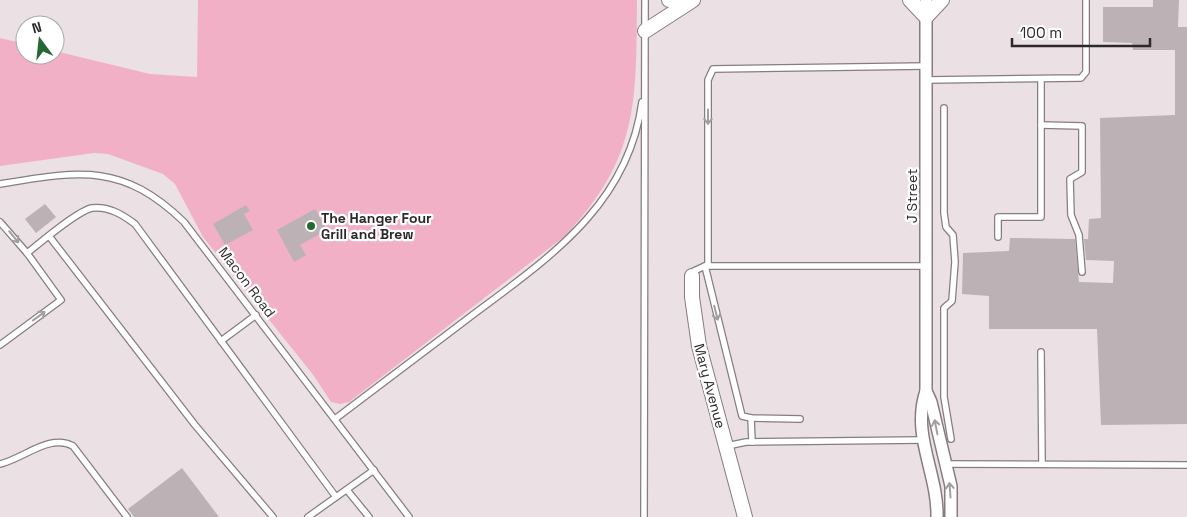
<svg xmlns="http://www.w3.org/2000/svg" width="1187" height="517" viewBox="0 0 1187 517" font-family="'Space Grotesk',sans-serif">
<rect width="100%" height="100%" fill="#ebe0e3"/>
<!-- green -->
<path fill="#f2b0c7" d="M198,0h439c-1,103 2,157 -72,236l-216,166 -9,2 -9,-2 -17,-26 -111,-139 -28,-53 -12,-10 -55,-20 -14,-1 -94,13v-128l25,6v11h30v-4l95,23 47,3z"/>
<!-- building -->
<g fill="#bcb1b4">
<path d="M1153,0h26l-1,27h9v397l-86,1 -4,-96h-108v-33l-27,-2 1,-41 46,-2 1,-13 65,1 4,43 34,1 1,-22 -28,-1 -2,-21h4l1,-20 12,-1 -1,-100 75,-3v-65h-42l-1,-7 -29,-1v-35h50z"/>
<path d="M45,204l11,13 -20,16 -11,-14z"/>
<path d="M246,205l4,6 -6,3 9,16 -28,15 -12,-21z"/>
<path d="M315,209l12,21 -27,15 6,10 -12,7 -17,-32z"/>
<path d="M182,468l37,49h-85l-6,-8z"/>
</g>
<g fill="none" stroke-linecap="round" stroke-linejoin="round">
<!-- service casing -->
<g stroke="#877d80" stroke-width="8">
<g id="service">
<path d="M927,80l154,-2 5,-6v-72"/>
<path d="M944,108v105l2,14 7,8 2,27 -3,39 -8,7v89l7,42"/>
<path d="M1041,125l41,1v46l-12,7 1,36 8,20 3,37"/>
<path d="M0,184c79,-13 122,-22 184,38l225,295"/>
<path d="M0,222l27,31 34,47 -61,45"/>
<path d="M49,236l146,189 78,92"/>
<path d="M998,237v-20h43v-137"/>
<path d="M27,253c13,-10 50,-42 65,-45 17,-2 31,7 43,16l201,273"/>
<path d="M708,265v-185l5,-11 214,-3"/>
<path d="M705,266l37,150 9,2 49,1"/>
<path d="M692,276l2,-5 11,-5h221"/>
<path d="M221,341l35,-26"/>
<path d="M1041,352l1,112"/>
<path d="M751,418l1,24"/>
<path d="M335,419c44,-33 87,-66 131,-99 78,-59 162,-112 176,-218"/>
<path d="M727,446l19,-4 176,-2"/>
<path d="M0,464c23,-5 50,-31 73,-18l54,71"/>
<path d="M946,464l241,1"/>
<path d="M347,490l22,27"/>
<path d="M308,517l66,-47"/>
<path d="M644,517l1,-517"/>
</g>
</g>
<!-- minor casing -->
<g stroke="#877d80" stroke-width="14">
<g id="minor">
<path d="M926,0v391c-15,44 12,82 11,126"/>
<path d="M926,391l5,11 20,84v31"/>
</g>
</g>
<!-- tertiary casing -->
<g stroke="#877d80" stroke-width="16">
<g id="tertiary">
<path d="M669,0h23"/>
<path d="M910,0l16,17 16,-17"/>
<path d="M645,31l48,-31"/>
<path d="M692,276v21l7,49 46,171"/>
</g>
</g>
<!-- service -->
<use href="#service" stroke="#fff" stroke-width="5.5"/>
<!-- minor -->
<use href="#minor" stroke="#fff" stroke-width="11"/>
<!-- tertiary -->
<use href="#tertiary" stroke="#fff" stroke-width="14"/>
</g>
<!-- one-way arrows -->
<defs><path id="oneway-shaft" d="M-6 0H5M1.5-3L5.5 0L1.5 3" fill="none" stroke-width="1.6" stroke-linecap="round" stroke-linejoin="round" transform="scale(1.25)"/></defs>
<g stroke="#a09f9f">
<use href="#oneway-shaft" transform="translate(708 117) rotate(90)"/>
<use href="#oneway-shaft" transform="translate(14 237) rotate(50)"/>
<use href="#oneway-shaft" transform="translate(716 313) rotate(76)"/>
<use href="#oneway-shaft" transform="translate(39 316) rotate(-36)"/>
<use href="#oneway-shaft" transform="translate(936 427) rotate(-101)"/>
<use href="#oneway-shaft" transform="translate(950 490) rotate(-94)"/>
</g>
<!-- markers -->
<circle fill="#266832" stroke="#fff" stroke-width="2" cx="311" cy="226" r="5"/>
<g text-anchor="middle" stroke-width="4.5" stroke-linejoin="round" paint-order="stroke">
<!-- street labels -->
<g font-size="14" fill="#2d292a" stroke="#fff">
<text transform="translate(912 196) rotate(-90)" y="5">J Street</text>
<text transform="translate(247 282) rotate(53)" y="5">Macon Road</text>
<text transform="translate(710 386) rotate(75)" y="5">Mary Avenue</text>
</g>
<!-- poi labels -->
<g font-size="14" font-weight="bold" fill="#2d292a" stroke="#fff" text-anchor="start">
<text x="321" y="223">The Hanger Four<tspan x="321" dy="16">Grill and Brew</tspan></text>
</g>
</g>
<!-- north arrow -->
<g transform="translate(40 40) rotate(345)"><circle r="24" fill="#ffffff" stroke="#aba9aa"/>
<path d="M0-4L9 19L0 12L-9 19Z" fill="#266832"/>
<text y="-8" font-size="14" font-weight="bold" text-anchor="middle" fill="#2d292a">N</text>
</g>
<!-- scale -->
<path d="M1012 38v8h138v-8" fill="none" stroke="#2d292a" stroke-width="2.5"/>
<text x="1020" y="38" font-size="15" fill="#2d292a" stroke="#ffffff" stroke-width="4" paint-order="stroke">100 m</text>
</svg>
